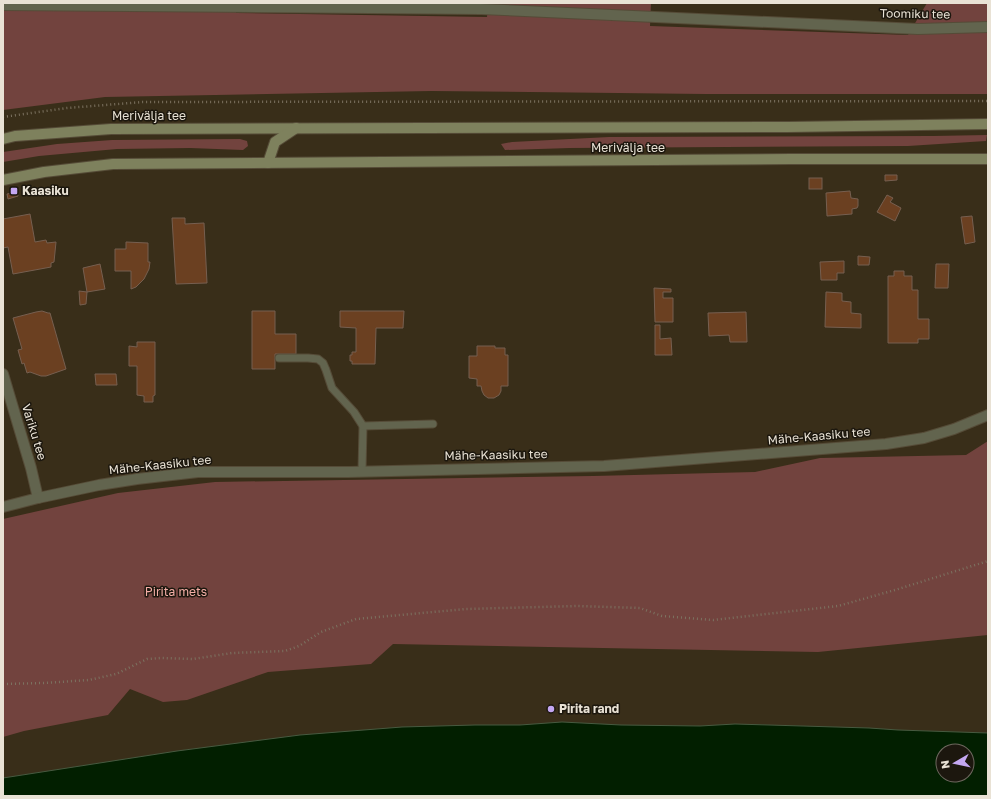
<svg xmlns="http://www.w3.org/2000/svg" width="991" height="799" viewBox="0 0 991 799" font-family="'Golos Text',sans-serif">
<rect width="100%" height="100%" fill="#392e19"/>
<!-- green -->
<g fill="#72433e">
<path d="M3,3h233v10l251,4 1,-14h163l-1,23 258,9 19,-32h61v91h-283l-274,-3 -326,6 -102,13z"/>
<path d="M987,135l-1,6 -78,5 -338,2 -65,2 -4,-6 11,-2 97,-5 324,-1z"/>
<path d="M240,139l7,2 1,5 -5,4 -53,-2 -73,1 -78,7 -36,6v-10l54,-8 55,-4z"/>
<path d="M988,441v194l-170,17 -425,-8 -22,20 -103,8 -81,28 -24,2 -33,-13 -22,26 -84,16 -21,6v-218l115,-26 97,-11 378,-6 162,-4 65,-14 146,-3z"/>
</g>
<!-- water -->
<path fill="#021f00" stroke="#475a40" fill-rule="evenodd" d="M562,722l59,3 79,1 35,-2 134,4 29,2 90,3v63h-985v-18l174,-27 123,-16 102,-8 73,-2h45zM943,751h24v24h-24z"/>
<!-- building -->
<g fill="#6b4021" stroke="#765f50">
<path d="M885,175h12v5l-12,1z"/>
<rect x="809" y="178" width="13" height="11"/>
<path d="M850,191l1,7 7,1v7l-1,2 -5,1v5l-25,2 -1,-23z"/>
<path d="M17,192l1,4 -10,3 -1,-5z"/>
<path d="M887,195l6,3 -3,4 11,6 -6,13 -18,-9z"/>
<path d="M30,214l5,28 11,-2 1,3 9,-1 -2,20 -3,1v4l-38,7 -5,-27 -5,1v-29z"/>
<path d="M972,216l3,26 -10,2 -4,-27z"/>
<path d="M172,218h13v6l19,-1 3,60 -31,1z"/>
<path d="M126,242l22,1v19h2l-1,7 -5,10 -8,8 -5,2v-18h-16v-22h11z"/>
<path d="M858,256l12,1 -1,8h-11z"/>
<path d="M844,261v12h-7v7h-16l-1,-18z"/>
<path d="M100,264l5,25 -18,3 -4,-24z"/>
<path d="M936,264h13l-1,24h-13z"/>
<path d="M894,271h10v5h8v14h6v29h11v20h-11v4h-30v-67h6z"/>
<path d="M654,288l17,1v3h-8v6h10v24h-18z"/>
<path d="M79,291l8,1 -1,12 -6,1z"/>
<path d="M826,292l16,1v8l9,1v11l10,1v14l-36,-1z"/>
<path d="M42,311l6,2h2l16,56 -20,7h-5l-11,-4 -3,1 -3,-10 -2,1 -4,-14 4,-1 -9,-31 23,-6z"/>
<path d="M252,311h23v23h21v20h-21v15h-23z"/>
<path d="M340,311h64l-1,17h-27l-1,36h-23v-3h-2v-6h2v-3h4v-24l-16,-1z"/>
<path d="M746,312l1,30h-17l-1,-7 -20,1 -1,-23z"/>
<path d="M655,325h5v14l11,-1 1,17h-17z"/>
<path d="M137,342h18v53l-2,1v6h-9v-6l-7,-1v-29h-8v-20l8,1z"/>
<path d="M477,346h18v2h10v7h3v31h-7v5l-2,4 -5,3h-6l-4,-3 -2,-4 -1,-5h-4v-7l-8,-1v-22h8z"/>
<path d="M95,374h21l1,11h-21z"/>
</g>
<g fill="none" stroke-linecap="round" stroke-linejoin="round">
<!-- lane casing -->
<g stroke="#554b37" stroke-width="9">
<g id="lane">
<path d="M279,358h29l10,1 5,4 3,7 6,18 22,24 9,14 -1,45"/>
<path d="M363,426l70,-2"/>
</g>
</g>
<!-- street casing -->
<g stroke="#554b37" stroke-width="12">
<g id="street">
<path d="M3,5l478,4 437,20 70,-2"/>
<path d="M3,374l28,94 7,30"/>
<path d="M3,507l35,-9 61,-13 38,-6 61,-7h151l255,-6 282,-22 38,-6 30,-9 34,-14"/>
</g>
</g>
<!-- secondary casing -->
<g stroke="#554b37" stroke-width="12">
<g id="secondary">
<path d="M3,139l12,-3 96,-7 677,-2 200,-3"/>
<path d="M268,163l7,-21 21,-14"/>
<path d="M3,180l41,-8 69,-8 678,-5h197"/>
</g>
</g>
<!-- path -->
<g stroke="#7c7260" stroke-width="2.5" stroke-dasharray="1 3" stroke-linecap="butt">
<path d="M3,117l64,-9 76,-6 845,-1"/>
<path d="M3,684l40,-1 46,-3 27,-6 31,-15 14,-1 32,1 39,-6 53,-2 14,-5 22,-14 35,-13 110,-10 111,-3 63,2 22,8 51,4 125,-14 57,-16 93,-29"/>
</g>
<!-- lane -->
<use href="#lane" stroke="#62644e" stroke-width="7"/>
<!-- street -->
<use href="#street" stroke="#62644e" stroke-width="10"/>
<!-- secondary -->
<use href="#secondary" stroke="#7e815d" stroke-width="10"/>
</g>
<!-- markers -->
<g fill="#c4a7f1" stroke="#1c170e" stroke-width="1.5">
<rect x="10" y="187" width="8" height="8" rx="2"/>
<circle cx="551" cy="709" r="4"/>
</g>
<g text-anchor="middle" stroke-width="3" stroke-linejoin="round" paint-order="stroke">
<!-- street labels -->
<g font-size="12" fill="#e9e2d5" stroke="#1c170e">
<text transform="translate(915 14) rotate(1)" y="4">Toomiku tee</text>
<text x="149" y="120">Merivälja tee</text>
<text x="628" y="152">Merivälja tee</text>
<text transform="translate(34 432) rotate(73)" y="4">Variku tee</text>
<text transform="translate(819 436) rotate(-5)" y="4">Mähe-Kaasiku tee</text>
<text transform="translate(496 455) rotate(-1)" y="4">Mähe-Kaasiku tee</text>
<text transform="translate(160 465) rotate(-6)" y="4">Mähe-Kaasiku tee</text>
</g>
<!-- poi labels -->
<g font-size="12" font-weight="bold" fill="#e9e2d5" stroke="#1c170e" text-anchor="start">
<text x="22" y="195">Kaasiku</text>
<text x="559" y="713">Pirita rand</text>
</g>
<!-- park labels -->
<g font-size="12" fill="#f4aea6" stroke="#1c170e">
<text x="176" y="596">Pirita mets</text>
</g>
</g>
<!-- border -->
<rect width="991" height="799" fill="none" stroke="#e9e2d5" stroke-width="8"/>
<!-- north arrow -->
<g transform="translate(955 763) rotate(261)"><circle r="19" fill="#1c170e" stroke="#6e685e"/>
<path d="M0-3L7 15L0 10L-7 15Z" fill="#c4a7f1"/>
<text y="-6" font-size="11" font-weight="bold" text-anchor="middle" fill="#e9e2d5">N</text>
</g>
</svg>
